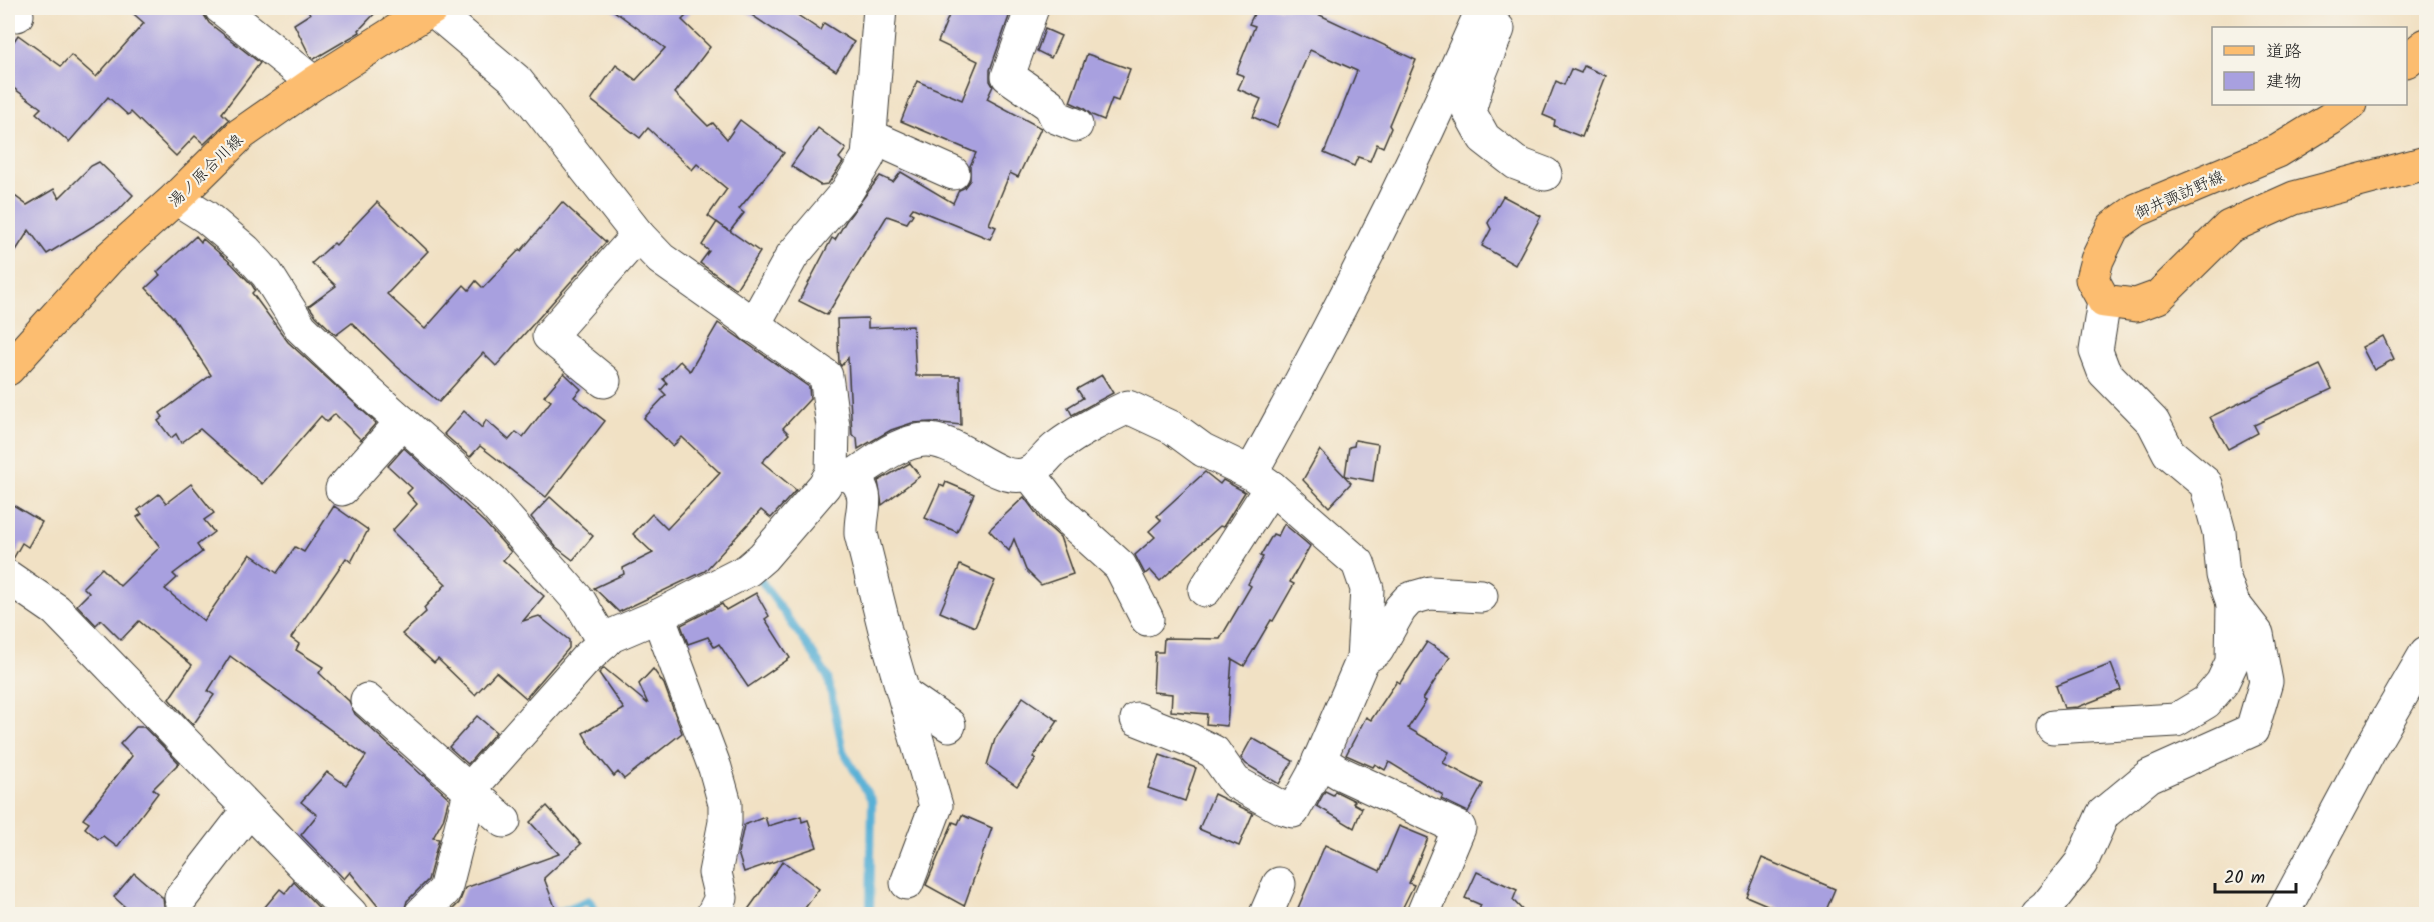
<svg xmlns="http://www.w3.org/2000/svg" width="2434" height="922" viewBox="0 0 2434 922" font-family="Kalam,'Klee One',sans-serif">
<rect width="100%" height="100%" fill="#f7f3e8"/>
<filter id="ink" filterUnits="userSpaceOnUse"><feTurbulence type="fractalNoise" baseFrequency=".0167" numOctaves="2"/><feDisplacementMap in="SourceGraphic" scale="12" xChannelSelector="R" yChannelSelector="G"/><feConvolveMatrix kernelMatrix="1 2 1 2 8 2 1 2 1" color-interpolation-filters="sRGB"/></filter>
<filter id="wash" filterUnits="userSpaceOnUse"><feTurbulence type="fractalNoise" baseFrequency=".008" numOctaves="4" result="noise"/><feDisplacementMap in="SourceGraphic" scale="24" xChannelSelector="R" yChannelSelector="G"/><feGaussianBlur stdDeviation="1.35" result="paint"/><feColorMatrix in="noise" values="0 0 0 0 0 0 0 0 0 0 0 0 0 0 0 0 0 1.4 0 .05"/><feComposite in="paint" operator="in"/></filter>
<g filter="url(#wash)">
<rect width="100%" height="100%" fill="#f1e1c4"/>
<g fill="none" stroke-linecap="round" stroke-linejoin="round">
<!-- stream -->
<g stroke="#59b0d6" stroke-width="8">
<path d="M755,572l59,83 14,23 15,73 29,50 -2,113"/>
<path d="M555,914l34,-14 9,14"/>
</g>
</g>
<g id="blocks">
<!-- building -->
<g fill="#a8a0df">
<path d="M127,8h76l1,7 5,8 51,40 -38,50 7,7 -25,24 -9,-8 -19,20 -45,-44 -3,3 -20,-18 -39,45 -33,-29 5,-5 -33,-24v-34l10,-15 43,31 10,-11 25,22 48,-54z"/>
<path d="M307,8h73l-21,22 1,2 -46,27 -4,-3 -16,-32 16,-10z"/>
<path d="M610,8h84l-12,12 28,27 -35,46 33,33 5,-3 14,16 13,-19 44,33 -45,56 5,4 -14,18 30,21 -24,37 -36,-26 9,-12 -7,-6 15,-23 12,9 -21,-15 19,-27 -30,-25 -5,6 -44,-42 -8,10 -49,-38 25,-35 20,15 29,-32z"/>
<path d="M741,8h46l33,22 4,-7 30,19 -18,29z"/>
<path d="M952,8h60l-22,62v11l3,5 -6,13 54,29 -23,49 -8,-4 -21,51 7,3 -6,12 -77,-31 -3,4 3,2 -6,9 -20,-7 -60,99 -28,-14 33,-63 3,2 11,-19 34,-45 13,6 8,-10 52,31 6,-13 5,-2 6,-8v-14l6,-13 -75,-32 16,-40 45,19 16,-39 -40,-19z"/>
<path d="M1257,8h48l111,52 -27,65 2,3 -8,19 -6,-3 -7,17 -12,-4 -4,9 -30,-13 33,-82 -47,-21 -33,77 -24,-10 8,-18 -23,-10 6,-13 -8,-3 19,-47 -6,-2z"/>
<path d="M1045,29l16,7 -10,22 -14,-7z"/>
<path d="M1087,54l43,15 -12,32 -6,-2 -8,21 -12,-5 -9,-7 -13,-6z"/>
<path d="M1584,66l22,10 -24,61 -28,-11 1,-6 -12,-5 13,-34 8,4 7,-16 10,4z"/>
<path d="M818,128l28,21 -7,9 4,4 -15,22 -8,1 -29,-19z"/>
<path d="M99,162l34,33 -15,16 -71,43 -18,-24 -21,33v-72l19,14 27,-16 5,9 32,-32z"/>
<path d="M1503,196l38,20 -26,49 -33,-19 9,-17 -3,-6z"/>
<path d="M377,202l51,49 -41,43 38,35 39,-44 5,5 7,-9 7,7 37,-39 1,2 41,-49 44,40 -110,124 -13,-13 -44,49 -44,-37 -43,-42 -16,12 -20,-19 -7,-10 27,-20 -24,-23 22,-20 2,2z"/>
<path d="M196,236l5,6 2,-3 29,25 20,21 3,5 -3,3 36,49 88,81 -15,17 -26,-26 -8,8 -6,-6 -59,68 -62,-55 -19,14 -5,-9 -5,4 -13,-17 5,-4 -3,-4 51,-38 -38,-58 -27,-29 14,-13 -3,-3z"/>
<path d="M868,318v10l45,-2 3,50h44l1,49 -29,-3 -20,1 -21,7 -33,19 -1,-11 -5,-3 -4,-77 -7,8 -2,-3 -2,-44z"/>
<path d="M718,323l91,64 1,12 -27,29 6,6 -27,28 34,28 -25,28 -10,-8 -56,61 -86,41 -25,-24 30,-14 -1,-6 30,-15 -20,-19 19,-20 15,15 53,-56 -38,-36 -9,9 -29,-28 22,-23 -5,-5 6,-7 -4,-4 17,-18 10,10z"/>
<path d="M2383,336l11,23 -20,11 -12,-23z"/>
<path d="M2320,365l12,24 -78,36 4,8 -30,16 -18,-32z"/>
<path d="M564,373l17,16 -7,8 31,24 -59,76 -66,-51 -10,11 -26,-23 20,-23 18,17 4,-8 23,20 7,-8 7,5 28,-36 -7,-5z"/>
<path d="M1102,375l11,18 -41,22 -4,-8 15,-9 -6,-9z"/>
<path d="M1355,440l23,4 -5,37 -28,-5 4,-29 5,-1z"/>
<path d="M404,448l81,75 26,29 -8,8 41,36 -21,25 16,-5 30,24v8l-43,50 -30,-26 -21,23 -37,-36 -4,4 -32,-29 24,-22 -2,-4 22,-24 -54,-53 25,-27 -10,-11 5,-5 -24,-22z"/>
<path d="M1320,450l31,33 -22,24 -26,-27z"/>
<path d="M910,463l10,13 -38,29 -4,-24z"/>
<path d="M1205,472l15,12 3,-4 22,12 -22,35 -3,-1 -60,55 -10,-11 -5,4 -10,-19 20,-18 -6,-6 12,-11 -4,-4z"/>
<path d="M946,482l28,12 -17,38 -32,-14 15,-33 4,2z"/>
<path d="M191,484l23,29 -10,7 10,12 -17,13 5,7 -29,22 4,4 -12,11 39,32 46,-67 27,19 18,-26 9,5 30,-46 34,24 -17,32 -5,-4 -55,80 8,6 -3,6 27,17 -4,6 30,28 6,13 68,62 1,-1 25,23 -6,22 -10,18 6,1 -11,41 -21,21 -4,14h-18l-35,-43 -6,7 -43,-44 16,-20 -16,-13 26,-30 19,13 20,-29 -136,-100 -22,35 6,4 -21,30 -24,-26 23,-34 -53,-44 -18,19 -20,-20 -5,5 -19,-20 12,-12 -6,-6 19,-19 18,18 40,-39 -23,-30 5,-3 -4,-4 21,-16 7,9z"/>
<path d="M550,497l43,39 -20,24 -17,-13 -25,-30z"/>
<path d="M1024,497l17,23 19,17 13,37 -32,11 -15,-15 -12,-31 -5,12 -20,-21z"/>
<path d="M8,502l34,20 -14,25 -6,-4 -9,16h-5z"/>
<path d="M1284,524l26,22 -20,36 4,2 -21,37 -2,-1 -27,46 -12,-7 -5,67 -21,-2 1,-10 -36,-3 1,-17 -19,-2 2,-40h8l1,-14 56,1 31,-53 -3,-2 15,-27 -3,-1 13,-22 5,2z"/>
<path d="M960,565l35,16 -20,46 -35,-15z"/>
<path d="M756,593l13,23 -4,3 25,39 -42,29 -29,-43 -5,3 -6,-10 -20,7 -7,-19 41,-21 4,6z"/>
<path d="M1427,642l23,15 -27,42 3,2 -18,27 41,24 -6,11 40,21 -15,28 -27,-13 2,-4 -54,-33 -4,8 -10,-6 -2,3 -27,-12 20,-38 5,3 26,-39 3,2z"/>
<path d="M2111,664l10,26 -43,17 -14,1 -8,-22z"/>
<path d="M604,668l44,36 -9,-20 14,-15 11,15 18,49 -58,46 -6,-7 -4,4 -23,-29 -8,-14 41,-24 -25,-36z"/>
<path d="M1023,697l35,24 -25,36 3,2 -19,27 -30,-21 8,-26z"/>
<path d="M477,716l19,16 -28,32 -19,-17z"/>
<path d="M136,727h8l35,36 -26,26 5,4 -41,54 -14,-11 -5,3 -13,-11 4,-5 -6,-4 49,-63 -12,-12z"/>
<path d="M1252,738l41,23 -14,23 -33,-20 -5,-6z"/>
<path d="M1160,755l36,13 -11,33 -37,-13z"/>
<path d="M1325,791l8,4 2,-4 20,10 -2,2 9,5 -8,20 -37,-22z"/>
<path d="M1214,794l39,19 -14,33 -40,-17z"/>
<path d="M547,806l34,38 -37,34 14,37h-111l12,-12 6,-15 94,-34 -29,-32z"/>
<path d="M962,815l30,13 -28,78 -38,-21 27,-63 5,2z"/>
<path d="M801,816l1,6 6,-2 9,27 -73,25 -6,-19 6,-28 21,-8 3,9z"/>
<path d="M1399,826l29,12 -19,45 5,2 -15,30h-104l30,-70 55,26z"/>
<path d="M1762,858l73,31 -11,26h-33l-45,-19z"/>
<path d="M783,861l36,28 -19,26h-56z"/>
<path d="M1477,872l40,18 -4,10 14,15h-50l4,-10 -16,-7z"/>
<path d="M134,873l29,25 1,8 9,9h-39l-20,-18z"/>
<path d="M294,882l25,26 -6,7h-55l22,-26 5,4z"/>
</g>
</g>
</g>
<g filter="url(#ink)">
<use href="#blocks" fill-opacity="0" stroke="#3c3a35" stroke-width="1.5"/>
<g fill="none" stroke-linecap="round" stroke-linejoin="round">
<!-- minor casing -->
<g stroke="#3c3a35" stroke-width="35">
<g id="minor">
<path d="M8,8l9,7"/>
<path d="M221,8l93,75"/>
<path d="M1032,8l-24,68 42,29 6,12 20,8"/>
<path d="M1498,29l-17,42 -12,40 15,27 32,25 29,11"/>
<path d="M870,136l83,37"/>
<path d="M176,198l30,19 39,33 22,24 34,54 64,61 127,113 88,100 24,41"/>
<path d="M753,326l39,-70 55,-65 21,-34 12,-149"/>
<path d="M604,381l-55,-45 89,-101"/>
<path d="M832,473l21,3c20,-13 40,-30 64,-35 41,-9 79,47 112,32 10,-5 18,-18 27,-25 22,-17 47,-29 72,-41l45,21 30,22 48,23 20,14 87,76 9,26 -4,70 -50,116 -20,36 -13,-4 -45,-25 -21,-30 -24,-12 -53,-21"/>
<path d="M1029,473l27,35 64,58 27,53"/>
<path d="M1251,473c84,-151 163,-307 232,-465"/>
<path d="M853,476c19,22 7,33 8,58l24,96 51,176 -29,77"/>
<path d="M342,489l60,-67"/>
<path d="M8,577l48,33 295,304"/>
<path d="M1205,590l66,-103"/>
<path d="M658,616l57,152 10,36v18l-10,51 6,25 -8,16"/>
<path d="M1363,659l14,-9 23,-41 9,-10 21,-6 51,3"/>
<path d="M904,694l45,31"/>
<path d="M367,700l137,121"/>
<path d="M2053,727l123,-7 30,-18 16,-19 10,-21 1,-59"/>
<path d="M1319,760l21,13 119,55 -36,86"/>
<path d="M181,898l68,-88"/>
<path d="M421,914l24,-24 26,-102 115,-129 25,-23 47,-20 90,-46 15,-13 61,-71 8,-13 1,-47 -7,-50 -165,-117 -23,-24 -122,-155 -84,-71"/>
<path d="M1266,914l13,-30"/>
<path d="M2037,914l9,-7 35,-44 22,-49 46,-38 103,-46 14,-48 -9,-48 -24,-31 -10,-28 -4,-43 -13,-48 -37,-31 -16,-31 -49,-50 -8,-21 8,-50"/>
<path d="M2282,914l89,-166 55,-95"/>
</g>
</g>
<!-- major casing -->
<g stroke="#3c3a35" stroke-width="35">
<g id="major">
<path d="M2406,61l20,-16"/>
<path d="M2350,104l-20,15 -52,32 -141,59 -24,17 -16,33 -5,19 12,22 32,4 22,-8 71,-70 65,-29 132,-35"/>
<path d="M8,369l101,-111 67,-60 65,-64 73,-51 119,-75"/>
</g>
</g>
<!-- minor -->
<use href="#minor" stroke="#fff" stroke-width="33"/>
<!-- major -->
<use href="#major" stroke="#fcbd6f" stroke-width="33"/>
</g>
</g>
<g text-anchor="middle" stroke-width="4.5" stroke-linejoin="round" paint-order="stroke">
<!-- street labels -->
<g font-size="16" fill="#1c1c1c" stroke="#f7f3e8">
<text transform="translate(205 170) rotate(-44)" y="6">湯ノ原合川線</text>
<text transform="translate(2179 194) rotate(-24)" y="6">御井諏訪野線</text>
</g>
</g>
<!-- margin -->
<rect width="2434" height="922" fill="none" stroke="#f7f3e8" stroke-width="30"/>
<!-- legend -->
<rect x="2212" y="27" width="195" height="78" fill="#f7f3e8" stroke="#9f9d96" stroke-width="1.5"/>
<rect x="2224" y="46" width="30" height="9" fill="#fcbd6f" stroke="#9f9d96" stroke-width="1.5"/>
<text x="2266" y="57" font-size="18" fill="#1c1c1c">道路</text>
<rect x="2224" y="72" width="30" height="18" fill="#a8a0df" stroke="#9f9d96" stroke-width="1.5"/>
<text x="2266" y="87" font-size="18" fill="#1c1c1c">建物</text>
<!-- scale -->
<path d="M2215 883v9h81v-9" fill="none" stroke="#1c1c1c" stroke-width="3"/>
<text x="2224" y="883" font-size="18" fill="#1c1c1c" stroke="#f7f3e8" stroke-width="4.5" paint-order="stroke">20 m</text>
</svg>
